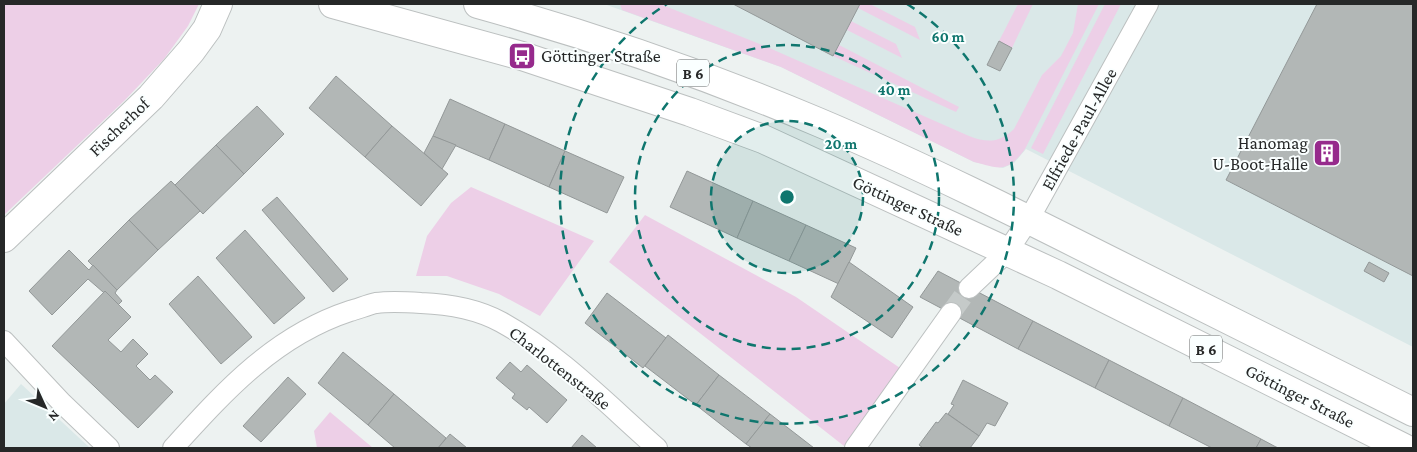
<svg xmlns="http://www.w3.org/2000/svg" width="1417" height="452" viewBox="0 0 1417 452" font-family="'Crimson Pro',serif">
<rect width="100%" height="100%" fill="#edf2f1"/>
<!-- built -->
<g fill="#dae8e8">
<path d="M604,4h809v343l-387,-198 -12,14 -11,5 -29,-6 -193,-95z"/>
<path d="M21,384l69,64h-86v-44z"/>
</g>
<!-- green -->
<g fill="#edcfe7">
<path d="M4,4h195l-11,22 -24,33 -39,41 -121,115z"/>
<path d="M620,4h40l107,43 202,89c18,7 31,7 45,-7l28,-54 19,-19 12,-23 5,-29h21l-74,145c-18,24 -24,20 -51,13l-193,-95 -159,-57z"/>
<path d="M860,4h10l45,23 5,13 -62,-32z"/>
<path d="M1018,4h15l-21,44 -13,-7z"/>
<path d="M1105,4h16l-78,150 -12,-6z"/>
<path d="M851,21l45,23 6,14 -55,-28z"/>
<path d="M839,45l120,62 -3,5 -123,-56z"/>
<path d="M471,187l123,54 -54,75 -41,-22 -52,-18h-31l11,-40 24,-33z"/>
<path d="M645,215l151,82 104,71 -56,78 -235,-184z"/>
<path d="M330,412l43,36h-56l-3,-17z"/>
</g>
<!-- building -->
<g fill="#b2b7b6" stroke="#939898">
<path d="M733,4h127l-27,52z"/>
<path d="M1317,4h96v272l-187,-96z"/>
<path d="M999,41l13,7 -12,23 -13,-6z"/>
<path d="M336,76l56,50 -27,31 -56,-49z"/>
<path d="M450,99l55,25 -16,36 -56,-24z"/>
<path d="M257,106l27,28 -40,40 -28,-29z"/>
<path d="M505,124l60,27 -16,36 -60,-27z"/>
<path d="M392,126l56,48 -27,32 -56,-49z"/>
<path d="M433,136l23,9 -14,24 -18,-16z"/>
<path d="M216,145l28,29 -41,40 -28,-29z"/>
<path d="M565,151l59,26 -17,36 -58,-26z"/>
<path d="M687,171l66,30 -16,37 -67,-31z"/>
<path d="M171,181l29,30 -42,39 -29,-30z"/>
<path d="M277,197l71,82 -15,13 -71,-82z"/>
<path d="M753,201l53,24 -17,36 -52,-23z"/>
<path d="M129,220l29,30 -41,40 -29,-29z"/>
<path d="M806,225l50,23 -17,36 -50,-23z"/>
<path d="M245,230l60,68 -31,26 -58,-66z"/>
<path d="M69,250l20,20 4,-5 24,25 -2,3 7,8 -4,4 -30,-26 -36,36 -23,-24z"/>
<path d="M849,262l64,45 -21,31 -61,-41z"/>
<path d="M1369,262l20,11 -5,9 -20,-11z"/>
<path d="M938,271l95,50 -15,28 -98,-52z"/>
<path d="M198,276l54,61 -31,27 -52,-60z"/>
<path d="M105,291l26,26 -23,23 13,12 12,-13 15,15 -12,12 14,14 5,-5 18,17 -35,36 -86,-82z"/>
<path d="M607,293l59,45 -23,30 -58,-45z"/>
<path d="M1033,321l76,39 -14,28 -77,-39z"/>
<path d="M668,335l51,40 -23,30 -51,-39z"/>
<path d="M343,352l51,42 -26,31 -50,-42z"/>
<path d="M1109,360l74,38 -14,28 -74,-38z"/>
<path d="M510,362l11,10 6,-7 40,35 -20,23 -18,-16 -2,3 -15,-12 3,-4 -19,-16z"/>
<path d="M719,375l51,39 -24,30 -50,-39z"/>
<path d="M288,377l18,17 -45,48 -18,-16z"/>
<path d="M963,380l45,23 -13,23 -8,-3 -8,13 -31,-22 6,-9 -3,-1z"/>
<path d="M394,394l52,44 -8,10h-43l-27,-23z"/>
<path d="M1183,398l78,41 -5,9h-44l-43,-22z"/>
<path d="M946,413l33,23 -9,12h-47l-4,-3 17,-23 2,1z"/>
<path d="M770,414l44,34h-62l-6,-4z"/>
<path d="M450,434l17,14h-29z"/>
<path d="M582,435l15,13h-26z"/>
<path d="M1261,439l15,8 3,1h-23z"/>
</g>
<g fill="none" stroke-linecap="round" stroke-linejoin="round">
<!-- street-tunnel -->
<path stroke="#c5cac9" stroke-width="20" stroke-dasharray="20 10" stroke-linecap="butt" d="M951,313l18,-25"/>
<!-- street casing -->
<g stroke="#bcc0c0" stroke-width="22">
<g id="street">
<path d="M969,288l38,-36 22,-33 119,-215"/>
<path d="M4,341l58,62 47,45"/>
<path d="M173,448c52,-57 101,-112 177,-137 8,-2 17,-6 26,-8 14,-2 30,-1 45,0 28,1 56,6 80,19 58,32 107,83 156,126"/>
<path d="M855,448l96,-135"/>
</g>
</g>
<!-- secondary casing -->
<g stroke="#bcc0c0" stroke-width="30">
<path id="secondary" d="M4,238l147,-141 40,-46 16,-22 11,-25"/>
</g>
<!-- primary casing -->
<g stroke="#bcc0c0" stroke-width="30">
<g id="primary">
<path d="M333,4l189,52 168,56 73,27 295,136 346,173"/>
<path d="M478,4c115,32 229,71 340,118 102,43 202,93 301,143 98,49 196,98 294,147"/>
</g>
</g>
<!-- street -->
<use href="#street" stroke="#fff" stroke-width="20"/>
<!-- secondary -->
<use href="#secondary" stroke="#fff" stroke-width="28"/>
<!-- primary -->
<use href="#primary" stroke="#fff" stroke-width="28"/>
</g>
<!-- distance rings -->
<circle cx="787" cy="197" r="76" fill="#0f766e" fill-opacity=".12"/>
<g fill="none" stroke="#0f766e" stroke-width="2.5" stroke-dasharray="9 6">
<circle cx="787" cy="197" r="76"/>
<circle cx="787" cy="197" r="152"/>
<path d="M907 4A227 227 0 1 1 667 4"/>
</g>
<!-- icons -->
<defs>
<g id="bus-square" transform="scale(1.4375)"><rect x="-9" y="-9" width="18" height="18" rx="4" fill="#962a8c" stroke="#faffff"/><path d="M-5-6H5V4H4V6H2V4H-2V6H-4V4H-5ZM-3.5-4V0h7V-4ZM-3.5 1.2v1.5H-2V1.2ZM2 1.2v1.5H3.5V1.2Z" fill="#fff"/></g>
<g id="building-square" transform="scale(1.4375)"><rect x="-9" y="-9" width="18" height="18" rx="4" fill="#962a8c" stroke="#faffff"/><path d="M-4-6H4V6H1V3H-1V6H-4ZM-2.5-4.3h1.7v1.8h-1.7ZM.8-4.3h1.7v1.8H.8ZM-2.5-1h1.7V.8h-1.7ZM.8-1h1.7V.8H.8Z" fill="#fff"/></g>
</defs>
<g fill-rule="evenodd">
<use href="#bus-square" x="522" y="56"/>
<use href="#building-square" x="1327" y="153"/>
</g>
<g text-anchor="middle" stroke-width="4" stroke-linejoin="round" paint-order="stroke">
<!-- shield labels -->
<g fill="#faffff" stroke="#666868" stroke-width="1">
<rect x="677" y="59.5" width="32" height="27" rx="4"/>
<rect x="1190" y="335.5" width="32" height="27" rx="4"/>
</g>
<g font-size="16" font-weight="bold" fill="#262828">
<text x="693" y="79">B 6</text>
<text x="1206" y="355">B 6</text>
</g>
<!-- poi labels -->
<g font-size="18" fill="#262828" stroke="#faffff" text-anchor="start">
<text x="541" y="62">Göttinger Straße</text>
<text x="1308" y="149" text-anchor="end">Hanomag<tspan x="1308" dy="21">U-Boot-Halle</tspan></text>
</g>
<!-- street labels -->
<g font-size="18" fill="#262828" stroke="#faffff">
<text transform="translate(119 127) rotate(-44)" y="6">Fischerhof</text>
<text transform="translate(1079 129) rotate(-61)" y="6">Elfriede-Paul-Allee</text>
<text transform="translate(908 206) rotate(25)" y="6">Göttinger Straße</text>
<text transform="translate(560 368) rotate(38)" y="6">Charlottenstraße</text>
<text transform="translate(1300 396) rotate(27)" y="6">Göttinger Straße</text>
</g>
</g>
<circle cx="787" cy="197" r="8" fill="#0f766e" stroke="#faffff" stroke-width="2.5"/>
<g font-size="15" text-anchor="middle" font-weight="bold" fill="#0f766e" stroke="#faffff" stroke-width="4" stroke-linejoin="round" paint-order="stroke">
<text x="948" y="42">60 m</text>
<text x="894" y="95">40 m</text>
<text x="841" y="149">20 m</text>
</g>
<!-- border -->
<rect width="1417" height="452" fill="none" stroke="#262828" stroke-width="10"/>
<!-- north arrow -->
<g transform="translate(45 407) rotate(134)" stroke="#faffff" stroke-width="4" paint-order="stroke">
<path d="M0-4L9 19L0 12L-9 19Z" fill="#262828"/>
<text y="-8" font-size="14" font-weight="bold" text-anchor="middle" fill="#262828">N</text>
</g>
</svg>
